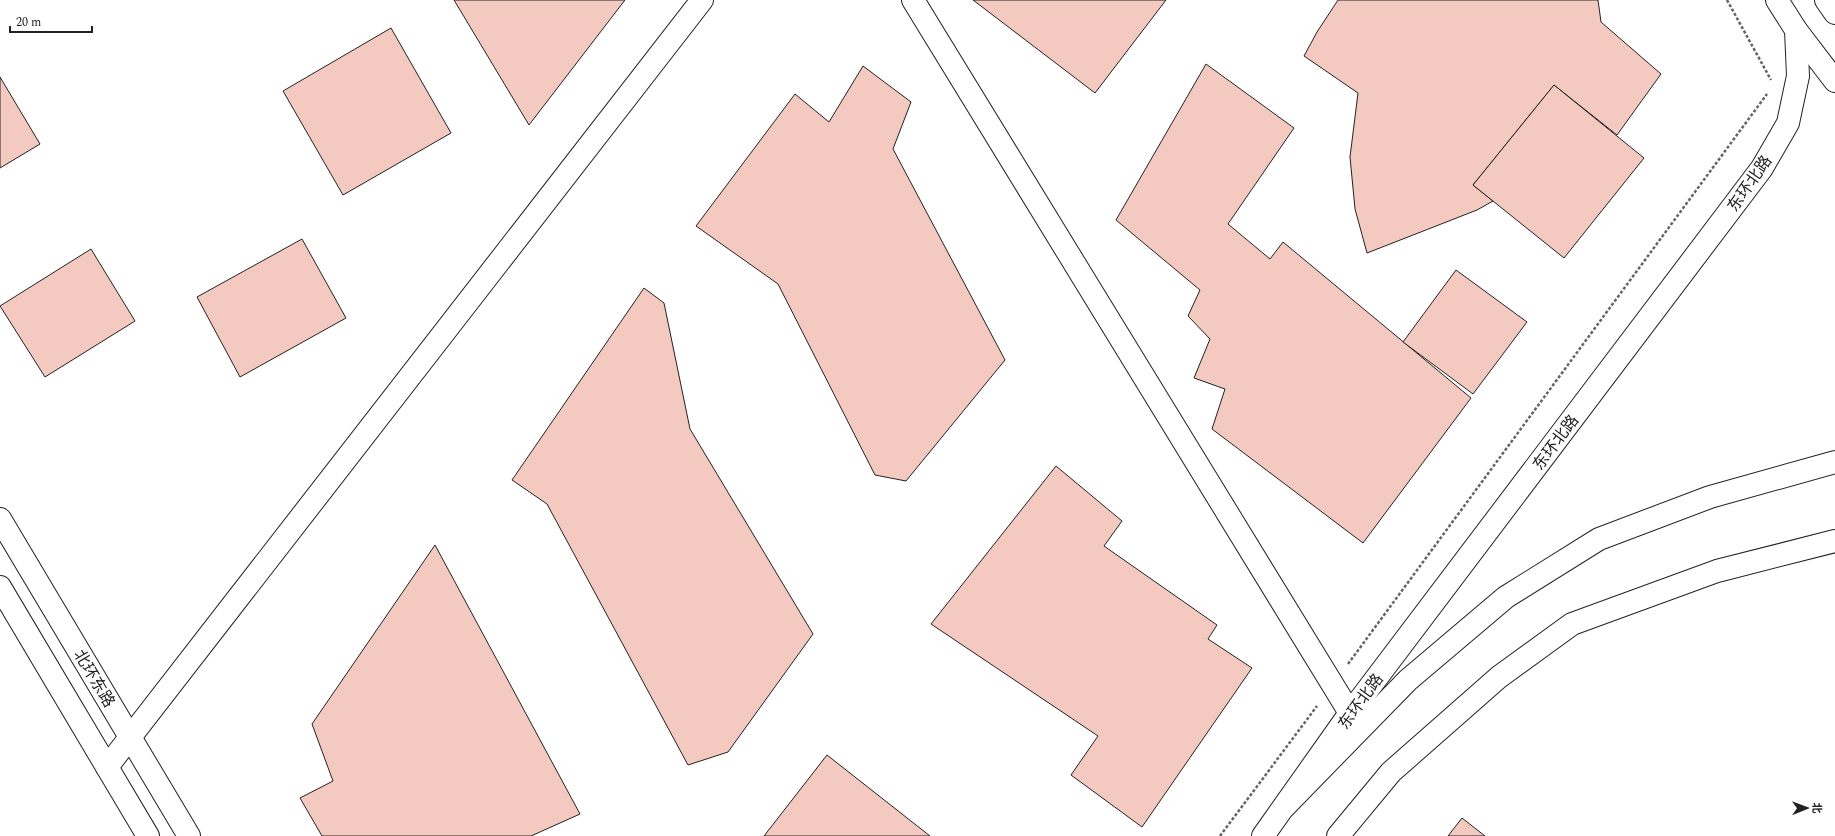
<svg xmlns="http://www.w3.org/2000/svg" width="1835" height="836" viewBox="0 0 1835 836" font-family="Spectral,'Noto Sans SC',serif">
<rect width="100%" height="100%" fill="#fff"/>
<!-- building -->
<g fill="#f3c9c0" stroke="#222">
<path d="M454,0h171l-96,125z"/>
<path d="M973,0h193l-71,93z"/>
<path d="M1338,0h260l3,22 60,52 -44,61 -63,-50 -81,100 20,16 -16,9 -110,43 -12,-44 -5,-52 8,-64 -54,-37 13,-24z"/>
<path d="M391,28l60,105 -108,62 -60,-104z"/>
<path d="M1206,64l88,64 -66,96 42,35 13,-17 188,156 -108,145 -151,-114 13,-40 -31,-11 16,-39 -22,-23 12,-26 -84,-70z"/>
<path d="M863,66l48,36 -18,47 112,211 -99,121 -31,-6 -97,-191 -82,-58 99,-132 34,28z"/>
<path d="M0,77l40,67 -40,24z"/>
<path d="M1554,85l90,73 -80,100 -91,-73z"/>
<path d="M302,239l44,79 -106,59 -43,-80z"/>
<path d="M91,249l44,72 -90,56 -45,-71z"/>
<path d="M1456,270l71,52 -54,72 -70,-52z"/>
<path d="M644,288l20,15 26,126 123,205 -85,118 -40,13 -141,-261 -35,-24z"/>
<path d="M1056,466l66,55 -18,25 113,79 -9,14 44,29 -110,159 -71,-52 27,-39 -167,-112z"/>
<path d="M435,545l145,269 -49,22h-209l-22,-38 33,-17 -21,-57z"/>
<path d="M827,755l103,81h-166z"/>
<path d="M1462,818l23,18h-37z"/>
</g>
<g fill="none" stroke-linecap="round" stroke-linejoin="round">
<!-- minor casing -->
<g stroke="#222" stroke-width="24">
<g id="minor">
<path d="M913,0l437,713"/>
<path d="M0,519l189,317"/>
<path d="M0,587l148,249"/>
<path d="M107,767l595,-767"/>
</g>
</g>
<!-- major casing -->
<g stroke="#222" stroke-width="24">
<g id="major">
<path d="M1777,0l19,30 39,51"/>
<path d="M1263,836l87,-123 412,-545 26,-45 10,-47 -2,-46"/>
</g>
</g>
<!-- highway casing -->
<g stroke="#222" stroke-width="24">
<g id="highway">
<path d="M1826,0l9,13"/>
<path d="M1285,806l123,-126 98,-83 93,-58 111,-42 125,-35"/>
<path d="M1338,836l53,-64 108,-95 73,-53 145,-53 118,-30"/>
</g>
</g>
<!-- path -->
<g stroke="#646464" stroke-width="2.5" stroke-dasharray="3 2" stroke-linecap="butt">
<path d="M1727,0l44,80"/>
<path d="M1348,664l419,-570"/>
<path d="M1220,836l97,-130"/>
</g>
<!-- minor -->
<use href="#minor" stroke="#fff" stroke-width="22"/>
<!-- major -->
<use href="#major" stroke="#fff" stroke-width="22"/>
<!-- highway -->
<use href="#highway" stroke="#fff" stroke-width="22"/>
</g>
<g text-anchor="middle" stroke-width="3" stroke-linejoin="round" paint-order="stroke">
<!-- street labels -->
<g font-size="16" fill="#222" stroke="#fff">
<text transform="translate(1749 183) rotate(-55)" y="6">东环北路</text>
<text transform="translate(1555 442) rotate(-53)" y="6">东环北路</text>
<text transform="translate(95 678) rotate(59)" y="6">北环东路</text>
<text transform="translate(1360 701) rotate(-54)" y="6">东环北路</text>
</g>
</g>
<!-- north arrow -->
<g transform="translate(1807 808) rotate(89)" stroke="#ffffff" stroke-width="3" paint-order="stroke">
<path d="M0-3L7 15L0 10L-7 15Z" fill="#222222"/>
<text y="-6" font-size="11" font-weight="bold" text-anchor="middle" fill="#222222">北</text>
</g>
<!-- scale -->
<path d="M10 26v6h82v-6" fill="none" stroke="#222222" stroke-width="2"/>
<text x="16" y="26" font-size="12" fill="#222222" stroke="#ffffff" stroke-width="3" paint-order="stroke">20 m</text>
</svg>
